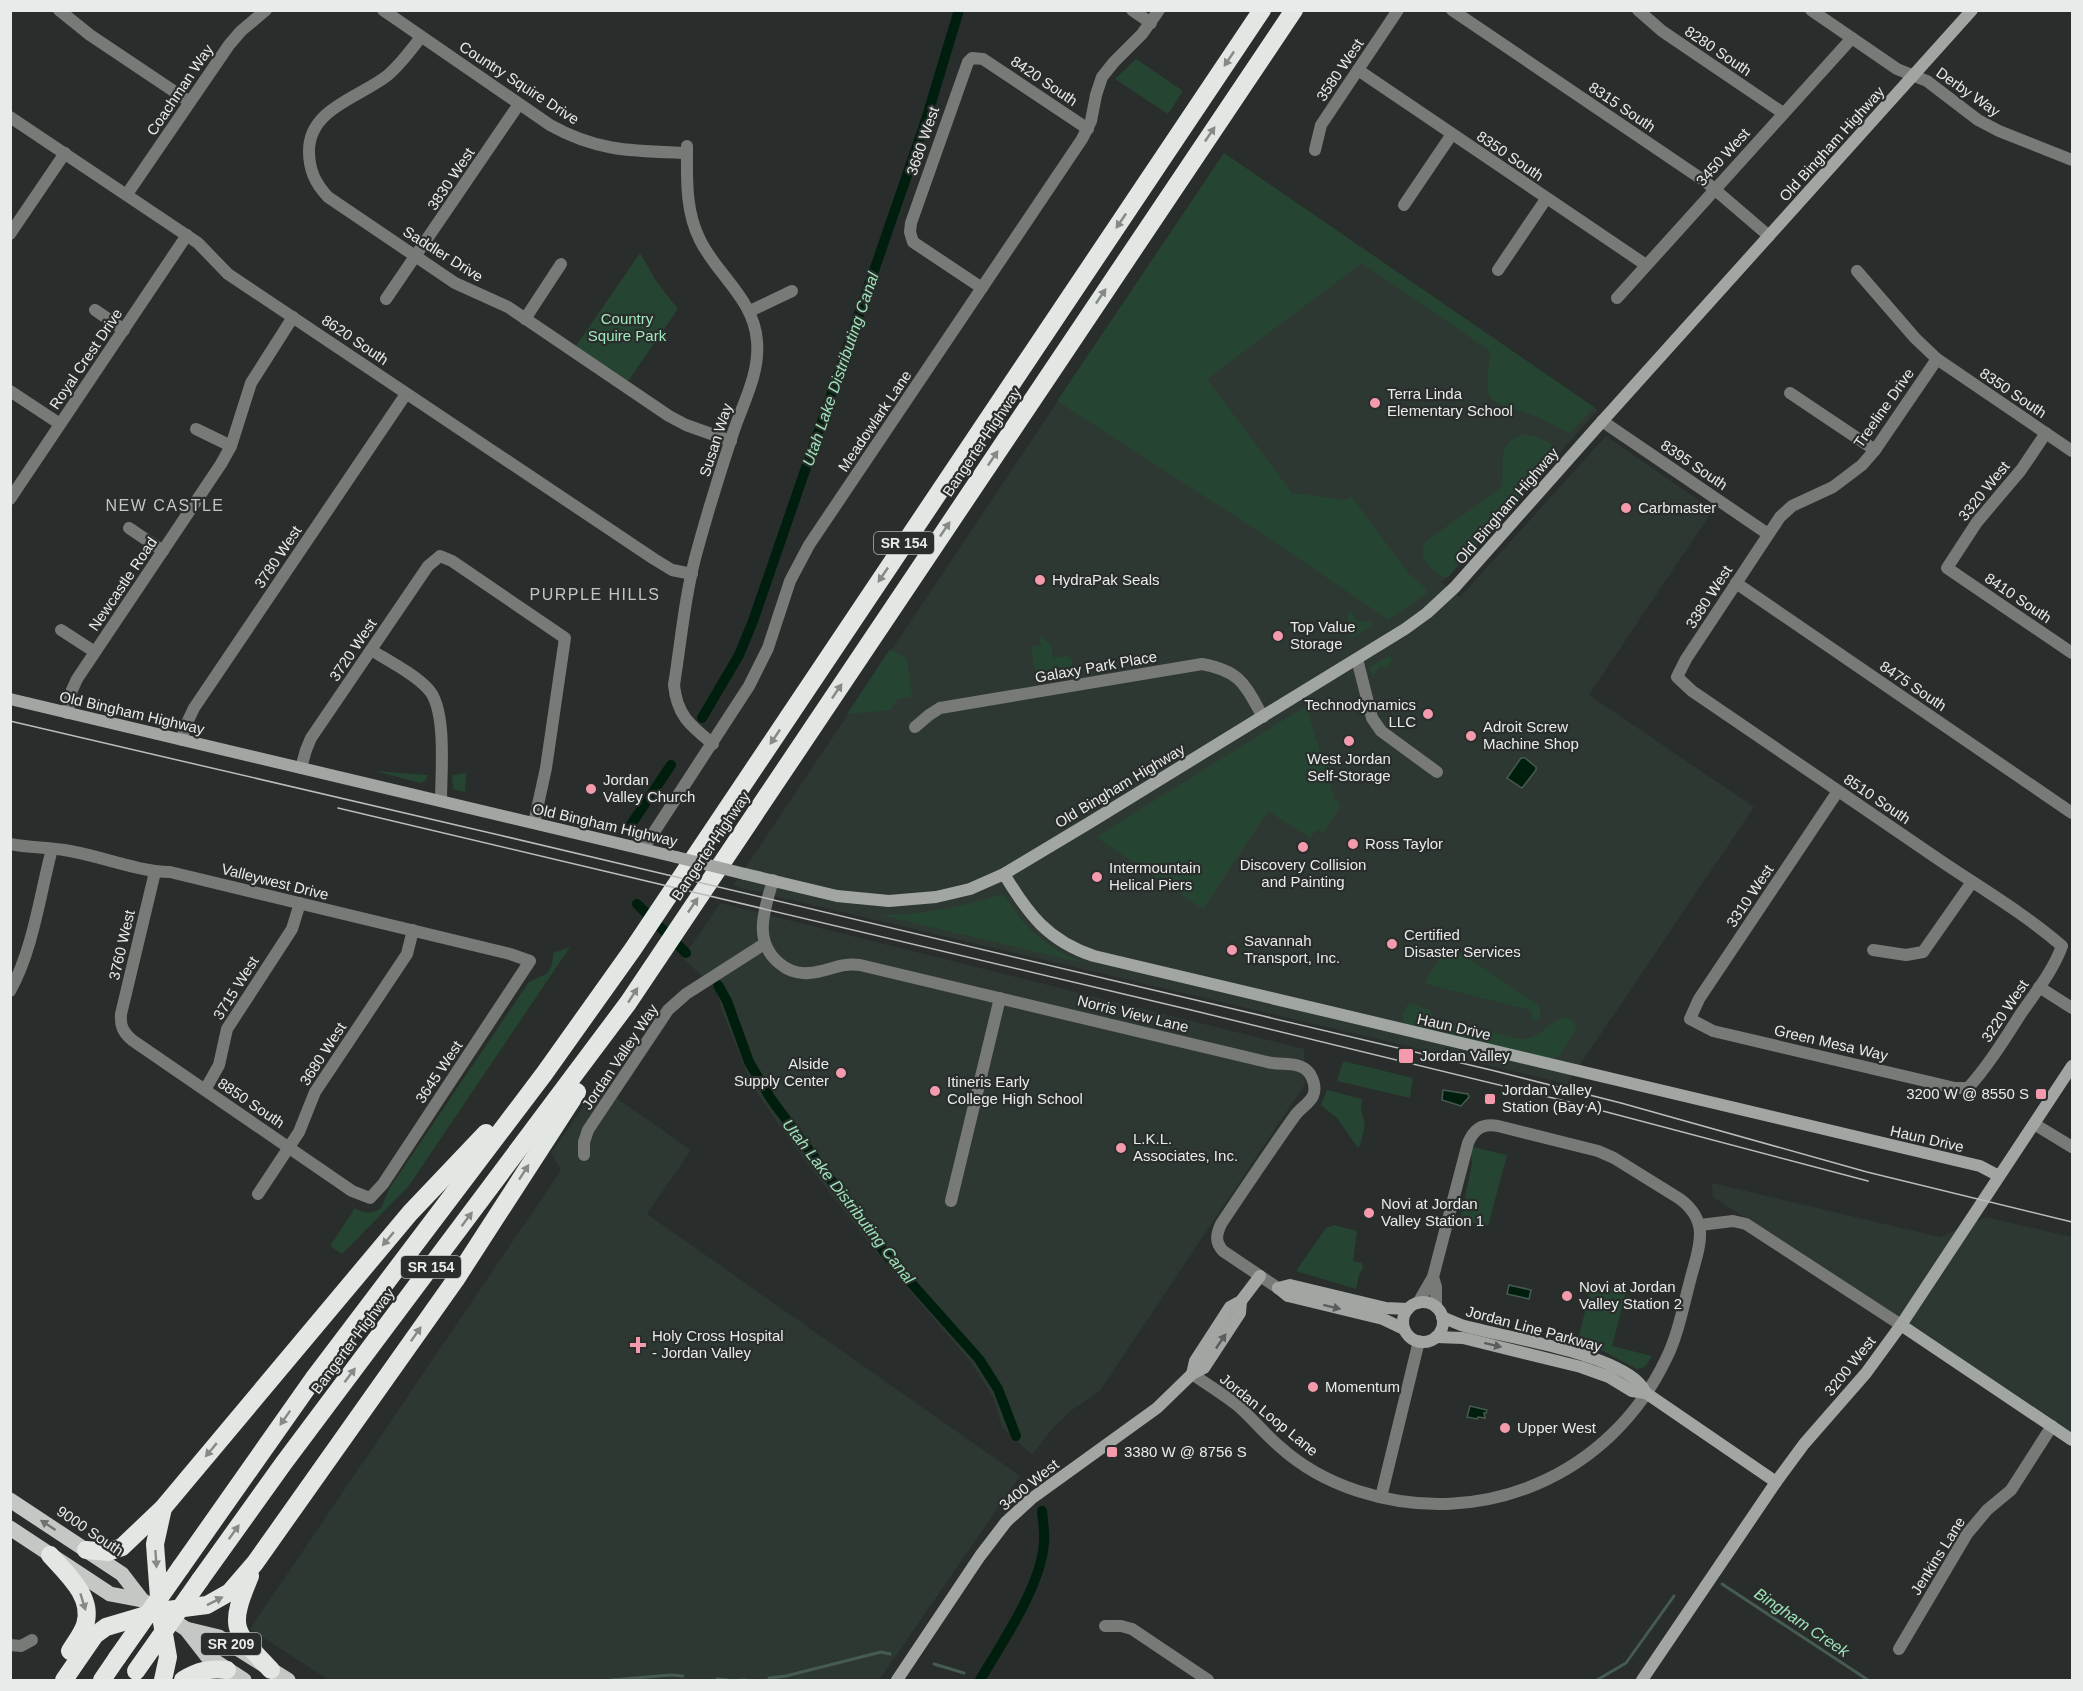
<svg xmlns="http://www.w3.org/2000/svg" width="2083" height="1691" viewBox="0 0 2083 1691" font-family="Arial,sans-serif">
<rect width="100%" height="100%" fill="#292d2b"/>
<!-- built -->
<g fill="#2e3832">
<path d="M1224,153l374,257 -150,167 -7,5 19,15 146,-161 107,74 -124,185 165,112 -187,277 -834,-198z"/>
<path d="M720,903l584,146 1,35 -205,307 -28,19 -19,18 -21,27 -30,-28 -9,-30 -23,-36 -92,-107 -79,-101 -46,-66 -31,-76 -6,-21 -33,-32z"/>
<path d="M598,1085l93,65 -44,64 373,262 -141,204h-550l-79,-51 311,-459 -10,-17z"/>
<path d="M1712,1183l228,54 46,-20 86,20v195l-159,-106 -200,-129z"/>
</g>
<!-- green -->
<g fill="#254532">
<path d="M1136,59l47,32 -15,23 -53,-35z"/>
<path d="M1224,153l370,254 -24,26c-14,-4 -24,-14 -38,-18 -51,-17 -46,-10 -42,-64l-128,-88 -155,116 85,114 53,7 6,-4 57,77 17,15 2,5 -38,27 -128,-87 -204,-132z"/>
<path d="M640,253l16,28 22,28 -50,72 -52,-35z"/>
<path d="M1521,435c13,-1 34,6 36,20l-109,122c-6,1 -8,-1 -13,-5 -11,-9 -16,-18 -9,-31l75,-53c5,-22 -7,-43 20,-53z"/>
<path d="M1350,611l8,11 12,-1 3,4 -21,13 -5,-9 1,-17z"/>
<path d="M1040,637l11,7 2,14 13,-2 5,1 3,15 -38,6 -5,-32h11l-3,-5z"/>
<path d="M890,649l17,10 5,37 -14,3 -8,11 -43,4z"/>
<path d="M1388,656l5,3 -7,10 -6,-4 -7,11 -4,-8z"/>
<path d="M1306,706l29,95 3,-1 2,7 -17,26 -6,-4 -7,9 -42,-27 -65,98 -107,-72z"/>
<path d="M375,771l53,4 -3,6 -5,2z"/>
<path d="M466,773l-1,19 -12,-3 -1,-14z"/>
<path d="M1001,894c8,5 13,17 20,25 18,22 40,36 67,45l-208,-49c42,0 80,-7 121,-21z"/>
<path d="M570,947l-162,240 -66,67 -12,-8 25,-38c9,6 17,6 26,0l8,-19 140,-207c17,-9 23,-5 24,-29z"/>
<path d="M1448,949h7l83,56 2,4v10l-9,3 2,-7 -3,-5 -104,-26v-4l18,-27z"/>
<path d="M1410,1003l20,7 4,9 85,20c19,2 29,-17 46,-22l8,4 3,9 -18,27 -9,1 -144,-33c-5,-8 -2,-16 5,-22z"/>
<path d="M1343,1061l70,17 -3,20 -73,-17z"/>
<path d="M1327,1090l35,9 -1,10 4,16 -5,21 -3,1 -19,-28 -17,-14z"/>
<path d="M1473,1147l34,8 -19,71 -28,-7 12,-55 -1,-9z"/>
<path d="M1334,1225l23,6 -4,30 9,2 1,5 -4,7 -3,14 -60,-18 30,-43z"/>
<path d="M1596,1284l30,8 -14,54 40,10 -7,11 -8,2 -51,-27 -27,-7 1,-2 19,3 12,-49z"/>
</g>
<!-- water -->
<g fill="#001e0e" stroke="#465c50" stroke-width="1.5">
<path d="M1521,758h4l11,9v3l-14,18 -15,-10z"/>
<path d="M1443,1090l25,4 1,3 -8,9 -19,-6z"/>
<path d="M1509,1285l22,5 -2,9 -22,-5z"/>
<path d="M1470,1406l17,4 -1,3h-2l1,5 -7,-1 -1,2 -10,-2z"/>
</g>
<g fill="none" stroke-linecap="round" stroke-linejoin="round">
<!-- stream -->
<g stroke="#465c50" stroke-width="3">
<path d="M1722,1584l146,96"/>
<path d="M934,1664l30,9"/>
<path d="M769,1678l17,-2 95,-24 9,2"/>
<path d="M717,1679l11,1"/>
<path d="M611,1680l60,-5 12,1"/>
<path d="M740,1680h5"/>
<path d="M1597,1680l29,-17 48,-67"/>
</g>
<!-- canal -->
<g stroke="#001e0e" stroke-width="10">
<path d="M702,718l37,-63 14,-34 172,-498 34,-113"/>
<path d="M630,830l2,-7 39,-58"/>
<path d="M637,904l49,49"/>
<path d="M718,985l9,16 22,61 22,37 117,158 91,102 19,30 18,47"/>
<path d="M980,1680c22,-37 61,-94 64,-137 1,-10 -1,-22 -2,-32"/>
</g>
<!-- street -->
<g stroke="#787a78" stroke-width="12">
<path d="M59,10l31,25 100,67"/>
<path d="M383,10l167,115c48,27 84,26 137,28"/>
<path d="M1132,10l19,13"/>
<path d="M1452,10l254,172 63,54"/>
<path d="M1638,10l24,21 121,82"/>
<path d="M1811,10l86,59 30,12 51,39 21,11 73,29"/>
<path d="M421,37c-10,13 -20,27 -33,38 -27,22 -79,33 -79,76 0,19 6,32 19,46l127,86 53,24 161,109 17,9 45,16"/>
<path d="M1358,70l288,195"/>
<path d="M10,117l188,126 30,31 426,285 18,11 20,4"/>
<path d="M687,146c0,32 -2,64 13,94 17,35 54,59 57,101 3,32 -14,62 -24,92 -13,39 -25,78 -36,118 -12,43 -16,90 -23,134 3,31 17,41 39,59"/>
<path d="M1315,150l6,-25 77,-115"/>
<path d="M127,194l102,-149 12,-14 25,-21"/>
<path d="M1404,205l48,-71"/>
<path d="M10,234l55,-81"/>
<path d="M1498,270l48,-71"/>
<path d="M1857,271l58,67 22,21 135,92"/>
<path d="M982,288l-69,-46 -3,-10 1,-9 57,-161 4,-4 11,1 105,70"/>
<path d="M1617,298l235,-260"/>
<path d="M386,299l133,-195"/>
<path d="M95,310l29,20"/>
<path d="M750,311l42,-20"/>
<path d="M525,319l36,-55"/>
<path d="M10,391l50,33"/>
<path d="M1790,393l85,57"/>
<path d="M1602,421l166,113"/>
<path d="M196,429l35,17"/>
<path d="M2046,433l-25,37 -44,52 -30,46 125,85"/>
<path d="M10,499l177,-264"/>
<path d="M129,528l34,23"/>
<path d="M1736,583l336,230"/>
<path d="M61,630l34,22"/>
<path d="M371,650c18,11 45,25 58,40 18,21 12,83 12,111"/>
<path d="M1357,659l15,59 9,13 56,41"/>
<path d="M67,713l5,-23 5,-11 144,-215 10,-18 20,-63 42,-66"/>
<path d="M915,727l14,-12 11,-7 262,-44c39,7 43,21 61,53"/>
<path d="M182,740l3,-13 9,-19 212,-314"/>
<path d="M301,768l5,-18 5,-12 117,-172 12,-10 12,5 113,77 -19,130 -12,55"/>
<path d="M1838,791l-139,208 -9,20 23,12 242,57h13c20,-22 36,-48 52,-73 15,-22 33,-44 42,-69 -38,-33 -83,-59 -124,-87 -82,-56 -164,-112 -246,-168l-15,-14 9,-18 94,-142 12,-11 41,-19 29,-22 13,-15 62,-91"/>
<path d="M10,844c20,4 40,3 60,7 34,6 66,20 100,21l340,82 20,7 -147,223 -13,14 -18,-7 -220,-151c-9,-8 -12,-14 -11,-26l34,-142"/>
<path d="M643,849l106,-163 19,-38 22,-67 19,-36 273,-406 9,-18 5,-26 6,-18 12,-15 28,-28 17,-24"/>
<path d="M773,880c-8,29 -21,60 6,83 8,7 19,11 30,10 18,-1 32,-11 51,-8l407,97c15,4 33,-2 43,12 4,7 6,15 3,22 -4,8 -14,13 -19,21 -25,35 -49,71 -73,107 -5,11 -6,18 2,27l55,37"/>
<path d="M1873,950l33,5 17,-3 49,-70"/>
<path d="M2039,987l33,21"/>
<path d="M10,991c23,-41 30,-97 42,-142"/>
<path d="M205,1090l14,-25 8,-36 65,-100 8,-26"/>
<path d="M2034,1124l38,23"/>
<path d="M584,1155v-13l4,-12 80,-120 18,-16 78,-50"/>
<path d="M258,1194l41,-62 16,-40 92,-138 6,-24"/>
<path d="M951,1201l49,-203"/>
<path d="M1700,1225l33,-4 13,3 155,101"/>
<path d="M1433,1277l3,10v20"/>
<path d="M1192,1374c15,10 31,20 45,31 15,13 27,28 42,41 22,20 51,36 79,45 123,40 252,-15 308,-132 12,-24 17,-52 24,-78 8,-32 22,-58 -10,-82l-66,-41 -16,-7 -100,-25c-16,-3 -24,3 -30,17l-35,134 -15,26"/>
<path d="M1381,1497l38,-156"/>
<path d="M1105,1626h16l11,3 76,51"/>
<path d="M10,1645l11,1 11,-6"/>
<path d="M1899,1649l68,-115 20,-24 24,-20 41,-64"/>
</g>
<!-- secondary -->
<g stroke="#a2a6a3" stroke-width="12">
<path d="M10,699l666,158"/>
<path d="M745,874l92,22 52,5 47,-4 34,-8 34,-15 85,-51 316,-194 22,-16 28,-26 142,-160 375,-417"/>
<path d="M1004,874c24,40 44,67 90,82l886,210 19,10"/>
<path d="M1278,1288l10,8 95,23 21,10"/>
<path d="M1278,1288l12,-3 96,23 22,1"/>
<circle cx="1423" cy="1322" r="20"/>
<path d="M1442,1317l19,8c45,13 144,26 177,57 3,3 6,7 8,11l130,89"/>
<path d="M1901,1325l171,115"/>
<path d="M1436,1337l27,1 118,29 28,10 23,14 14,2"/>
<path d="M1192,1374l3,-13 35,-54 11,-6 19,-25"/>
<path d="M897,1680l83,-124 26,-34 25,-23 126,-91 35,-34 12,-6 36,-55 1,-12"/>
<path d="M1642,1680l134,-198 28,-38 62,-71 35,-48 171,-259"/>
</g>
<!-- primary -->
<g stroke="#c4c8c5" stroke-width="15">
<path d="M10,1500l112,74 20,26 44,29 33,8 69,43"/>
<path d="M10,1528l100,66 32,6"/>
<path d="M186,1629l21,27 37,24"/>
</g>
<!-- highway -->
<g stroke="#e2e7e3" stroke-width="18">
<path d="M163,1508l-8,36 5,67 8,46 -5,23"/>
<path d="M86,1550l22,2 14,-5 41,-39 247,-295 76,-80"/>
<path d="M50,1555c17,19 44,42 35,70 -3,9 -10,18 -15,26"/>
<path d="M181,1567l133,-189 230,-304 89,-125 629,-939"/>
<path d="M250,1576c-22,53 -17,54 21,94"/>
<path d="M200,1580l83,-116 345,-461 666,-993"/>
<path d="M64,1680l31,-45 11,-8 54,-16 47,-6 23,-13 25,-29 201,-284 121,-187"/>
<path d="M102,1680l15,-22"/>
<path d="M183,1680c15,-9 27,-12 44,-10"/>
</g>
<!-- tram -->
<g stroke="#babdbb" stroke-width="1.5">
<path d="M10,721l489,114 992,235 130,33 246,69 205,50"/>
<path d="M338,808l853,202 374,91 303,80"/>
</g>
<!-- secondary-bridge -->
<path stroke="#a2a6a3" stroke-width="12" d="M676,857l69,17"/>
<!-- highway-bridge -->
<g stroke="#e2e7e3" stroke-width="18">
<path d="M117,1658l64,-91"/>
<path d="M136,1671l64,-91"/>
</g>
</g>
<!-- one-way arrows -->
<defs><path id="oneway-solid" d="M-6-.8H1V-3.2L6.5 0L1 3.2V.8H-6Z" transform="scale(1.5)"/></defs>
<g fill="#868a87">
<use href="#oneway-solid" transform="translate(1229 59) rotate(124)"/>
<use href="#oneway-solid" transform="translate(1210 134) rotate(-56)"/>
<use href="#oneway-solid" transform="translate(1121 221) rotate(124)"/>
<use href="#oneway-solid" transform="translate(1101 296) rotate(-56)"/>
<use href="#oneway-solid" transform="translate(993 458) rotate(-56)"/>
<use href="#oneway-solid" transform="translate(945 529) rotate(-56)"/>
<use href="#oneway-solid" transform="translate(883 575) rotate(124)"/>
<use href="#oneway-solid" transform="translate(837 691) rotate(-56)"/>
<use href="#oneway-solid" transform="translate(775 737) rotate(124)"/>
<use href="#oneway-solid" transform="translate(693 905) rotate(-56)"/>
<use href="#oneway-solid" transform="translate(633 995) rotate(-57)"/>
<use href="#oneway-solid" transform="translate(524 1172) rotate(-57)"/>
<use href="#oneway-solid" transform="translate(467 1219) rotate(-53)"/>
<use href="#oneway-solid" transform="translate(388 1239) rotate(130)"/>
<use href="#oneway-solid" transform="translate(416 1334) rotate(-55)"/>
<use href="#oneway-solid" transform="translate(350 1375) rotate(-53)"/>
<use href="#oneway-solid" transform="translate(285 1418) rotate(125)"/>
<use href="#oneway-solid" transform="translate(211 1450) rotate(130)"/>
<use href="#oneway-solid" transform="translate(234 1532) rotate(-54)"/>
<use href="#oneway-solid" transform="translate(156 1559) rotate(86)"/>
<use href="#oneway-solid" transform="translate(215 1601) rotate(-27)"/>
<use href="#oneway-solid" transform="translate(83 1602) rotate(73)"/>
</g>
<g fill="#595d5b">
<use href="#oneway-solid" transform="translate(1332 1307) rotate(14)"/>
<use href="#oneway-solid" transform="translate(1221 1341) rotate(-56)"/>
<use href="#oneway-solid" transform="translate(1493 1345) rotate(14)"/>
</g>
<use fill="#6f7370" href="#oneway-solid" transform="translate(48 1525) rotate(-147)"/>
<!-- markers -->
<g fill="#f39aac" stroke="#292d2b" stroke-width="2">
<circle cx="1375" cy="403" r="6"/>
<circle cx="1626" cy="508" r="6"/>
<circle cx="1040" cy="580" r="6"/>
<circle cx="1278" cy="636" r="6"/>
<circle cx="1428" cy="714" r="6"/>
<circle cx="1471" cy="736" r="6"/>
<circle cx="1349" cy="741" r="6"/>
<circle cx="591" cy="789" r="6"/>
<circle cx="1353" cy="844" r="6"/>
<circle cx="1303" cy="847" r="6"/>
<circle cx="1097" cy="877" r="6"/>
<circle cx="1392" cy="944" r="6"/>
<circle cx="1232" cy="950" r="6"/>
<rect x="1398" y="1048" width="16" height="16" rx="3"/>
<circle cx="841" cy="1073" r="6"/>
<circle cx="935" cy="1091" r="6"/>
<rect x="2035" y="1088" width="12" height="12" rx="3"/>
<rect x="1484" y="1093" width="12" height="12" rx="3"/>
<circle cx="1121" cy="1148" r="6"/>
<circle cx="1369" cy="1213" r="6"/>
<circle cx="1567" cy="1296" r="6"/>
<path d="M635 1336h6v6h6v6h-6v6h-6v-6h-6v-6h6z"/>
<circle cx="1313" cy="1387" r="6"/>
<circle cx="1505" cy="1428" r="6"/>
<rect x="1106" y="1446" width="12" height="12" rx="3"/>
</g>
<g text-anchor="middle" stroke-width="4.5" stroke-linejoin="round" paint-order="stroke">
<!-- shield labels -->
<g fill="#292d2b" stroke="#afb2b0" stroke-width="1.5">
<rect x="874" y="532" width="60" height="22" rx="4.5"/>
<rect x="401" y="1256" width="60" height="22" rx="4.5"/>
<rect x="201" y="1633" width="60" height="22" rx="4.5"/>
</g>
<g font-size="14" font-weight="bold" fill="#e8ebe9">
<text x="904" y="548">SR 154</text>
<text x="431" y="1272">SR 154</text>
<text x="231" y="1649">SR 209</text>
</g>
<!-- street labels -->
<g font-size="15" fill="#e8ebe9" stroke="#292d2b">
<text transform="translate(1718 51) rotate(34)" y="5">8280 South</text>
<text transform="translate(1340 70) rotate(-56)" y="5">3580 West</text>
<text transform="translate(1044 81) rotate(34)" y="5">8420 South</text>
<text transform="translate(519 83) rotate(33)" y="5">Country Squire Drive</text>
<text transform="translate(180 90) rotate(-56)" y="5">Coachman Way</text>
<text transform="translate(1968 92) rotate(35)" y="5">Derby Way</text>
<text transform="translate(1622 107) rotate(34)" y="5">8315 South</text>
<text transform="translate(923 141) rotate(-71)" y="5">3680 West</text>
<text transform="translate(1832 144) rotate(-48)" y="5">Old Bingham Highway</text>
<text transform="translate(1510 156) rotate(34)" y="5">8350 South</text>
<text transform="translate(1723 157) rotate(-48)" y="5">3450 West</text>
<text transform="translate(451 179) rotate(-56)" y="5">3830 West</text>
<text transform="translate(443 254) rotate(32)" y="5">Saddler Drive</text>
<text transform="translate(355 340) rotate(34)" y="5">8620 South</text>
<text transform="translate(86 359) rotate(-56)" y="5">Royal Crest Drive</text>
<text transform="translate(2013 393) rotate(34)" y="5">8350 South</text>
<text transform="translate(1884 408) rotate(-55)" y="5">Treeline Drive</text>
<text transform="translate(875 421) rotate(-56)" y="5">Meadowlark Lane</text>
<text transform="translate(716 440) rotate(-72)" y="5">Susan Way</text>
<text transform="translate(982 442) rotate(-56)" y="5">Bangerter Highway</text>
<text transform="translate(1694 465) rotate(34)" y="5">8395 South</text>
<text transform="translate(1984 491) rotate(-51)" y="5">3320 West</text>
<text transform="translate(1507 506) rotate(-49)" y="5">Old Bingham Highway</text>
<text transform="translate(278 557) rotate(-56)" y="5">3780 West</text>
<text transform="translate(123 584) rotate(-56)" y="5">Newcastle Road</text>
<text transform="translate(1709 597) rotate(-57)" y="5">3380 West</text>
<text transform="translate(2018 598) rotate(34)" y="5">8410 South</text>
<text transform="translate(353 650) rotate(-56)" y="5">3720 West</text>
<text transform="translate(1096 667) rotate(-10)" y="5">Galaxy Park Place</text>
<text transform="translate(1913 686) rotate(34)" y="5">8475 South</text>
<text transform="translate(132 713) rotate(13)" y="5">Old Bingham Highway</text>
<text transform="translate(1120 786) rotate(-31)" y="5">Old Bingham Highway</text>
<text transform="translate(1877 799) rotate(34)" y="5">8510 South</text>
<text transform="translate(605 825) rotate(13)" y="5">Old Bingham Highway</text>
<text transform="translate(711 846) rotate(-56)" y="5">Bangerter Highway</text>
<text transform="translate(275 882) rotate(14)" y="5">Valleywest Drive</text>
<text transform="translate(1750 896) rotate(-56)" y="5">3310 West</text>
<text transform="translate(122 945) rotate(-77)" y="5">3760 West</text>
<text transform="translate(236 988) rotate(-58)" y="5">3715 West</text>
<text transform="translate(2005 1011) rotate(-56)" y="5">3220 West</text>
<text transform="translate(1133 1014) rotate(14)" y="5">Norris View Lane</text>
<text transform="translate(1454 1027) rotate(13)" y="5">Haun Drive</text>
<text transform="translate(1831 1043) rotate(13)" y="5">Green Mesa Way</text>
<text transform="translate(323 1054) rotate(-57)" y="5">3680 West</text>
<text transform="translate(620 1057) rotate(-56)" y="5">Jordan Valley Way</text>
<text transform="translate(439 1072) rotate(-56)" y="5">3645 West</text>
<text transform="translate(251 1103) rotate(34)" y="5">8850 South</text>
<text transform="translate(1927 1139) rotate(13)" y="5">Haun Drive</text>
<text transform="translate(1534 1329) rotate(15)" y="5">Jordan Line Parkway</text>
<text transform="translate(353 1341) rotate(-53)" y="5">Bangerter Highway</text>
<text transform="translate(1850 1366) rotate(-51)" y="5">3200 West</text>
<text transform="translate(1269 1415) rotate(39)" y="5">Jordan Loop Lane</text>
<text transform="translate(1029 1485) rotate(-39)" y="5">3400 West</text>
<text transform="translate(90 1531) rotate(34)" y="5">9000 South</text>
<text transform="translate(1938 1556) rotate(-58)" y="5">Jenkins Lane</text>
</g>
<!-- park labels -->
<g font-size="15" fill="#a2e9bd" stroke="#292d2b">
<text x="627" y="324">Country<tspan x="627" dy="17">Squire Park</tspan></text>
</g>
<!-- poi labels -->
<g font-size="15" fill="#e8ebe9" stroke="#292d2b" text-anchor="start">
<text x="1387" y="399">Terra Linda<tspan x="1387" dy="17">Elementary School</tspan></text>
<text x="1638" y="513">Carbmaster</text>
<text x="1052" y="585">HydraPak Seals</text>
<text x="1290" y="632">Top Value<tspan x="1290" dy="17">Storage</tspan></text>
<text x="1416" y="710" text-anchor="end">Technodynamics<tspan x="1416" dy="17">LLC</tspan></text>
<text x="1483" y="732">Adroit Screw<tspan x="1483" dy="17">Machine Shop</tspan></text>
<text x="1349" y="764" text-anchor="middle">West Jordan<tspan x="1349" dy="17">Self-Storage</tspan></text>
<text x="603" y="785">Jordan<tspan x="603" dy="17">Valley Church</tspan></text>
<text x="1365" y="849">Ross Taylor</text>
<text x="1303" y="870" text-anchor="middle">Discovery Collision<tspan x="1303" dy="17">and Painting</tspan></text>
<text x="1109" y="873">Intermountain<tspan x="1109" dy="17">Helical Piers</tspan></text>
<text x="1404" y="940">Certified<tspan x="1404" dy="17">Disaster Services</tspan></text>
<text x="1244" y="946">Savannah<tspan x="1244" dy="17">Transport, Inc.</tspan></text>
<text x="1420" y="1061">Jordan Valley</text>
<text x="829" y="1069" text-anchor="end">Alside<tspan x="829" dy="17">Supply Center</tspan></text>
<text x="947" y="1087">Itineris Early<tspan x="947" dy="17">College High School</tspan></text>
<text x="1502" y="1095">Jordan Valley<tspan x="1502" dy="17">Station (Bay A)</tspan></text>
<text x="2029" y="1099" text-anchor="end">3200 W @ 8550 S</text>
<text x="1133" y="1144">L.K.L.<tspan x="1133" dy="17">Associates, Inc.</tspan></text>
<text x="1381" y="1209">Novi at Jordan<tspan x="1381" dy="17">Valley Station 1</tspan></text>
<text x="1579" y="1292">Novi at Jordan<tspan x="1579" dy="17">Valley Station 2</tspan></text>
<text x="652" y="1341">Holy Cross Hospital<tspan x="652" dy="17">- Jordan Valley</tspan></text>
<text x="1325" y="1392">Momentum</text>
<text x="1517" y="1433">Upper West</text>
<text x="1124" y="1457">3380 W @ 8756 S</text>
</g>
<!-- water labels -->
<g font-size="16" font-style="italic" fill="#9de3b8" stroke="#292d2b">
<text transform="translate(840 369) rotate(-71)" y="6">Utah Lake Distributing Canal</text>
<text transform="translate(849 1201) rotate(52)" y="6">Utah Lake Distributing Canal</text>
<text transform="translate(1802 1622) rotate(34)" y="6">Bingham Creek</text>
</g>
<!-- neighbourhood labels -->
<g font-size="16" letter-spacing="1.5" fill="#c1c6c2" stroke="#292d2b">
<text x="165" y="511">NEW CASTLE</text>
<text x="595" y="600">PURPLE HILLS</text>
</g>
</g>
<!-- border -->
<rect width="2083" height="1691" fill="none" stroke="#e8ebe9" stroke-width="24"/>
</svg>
